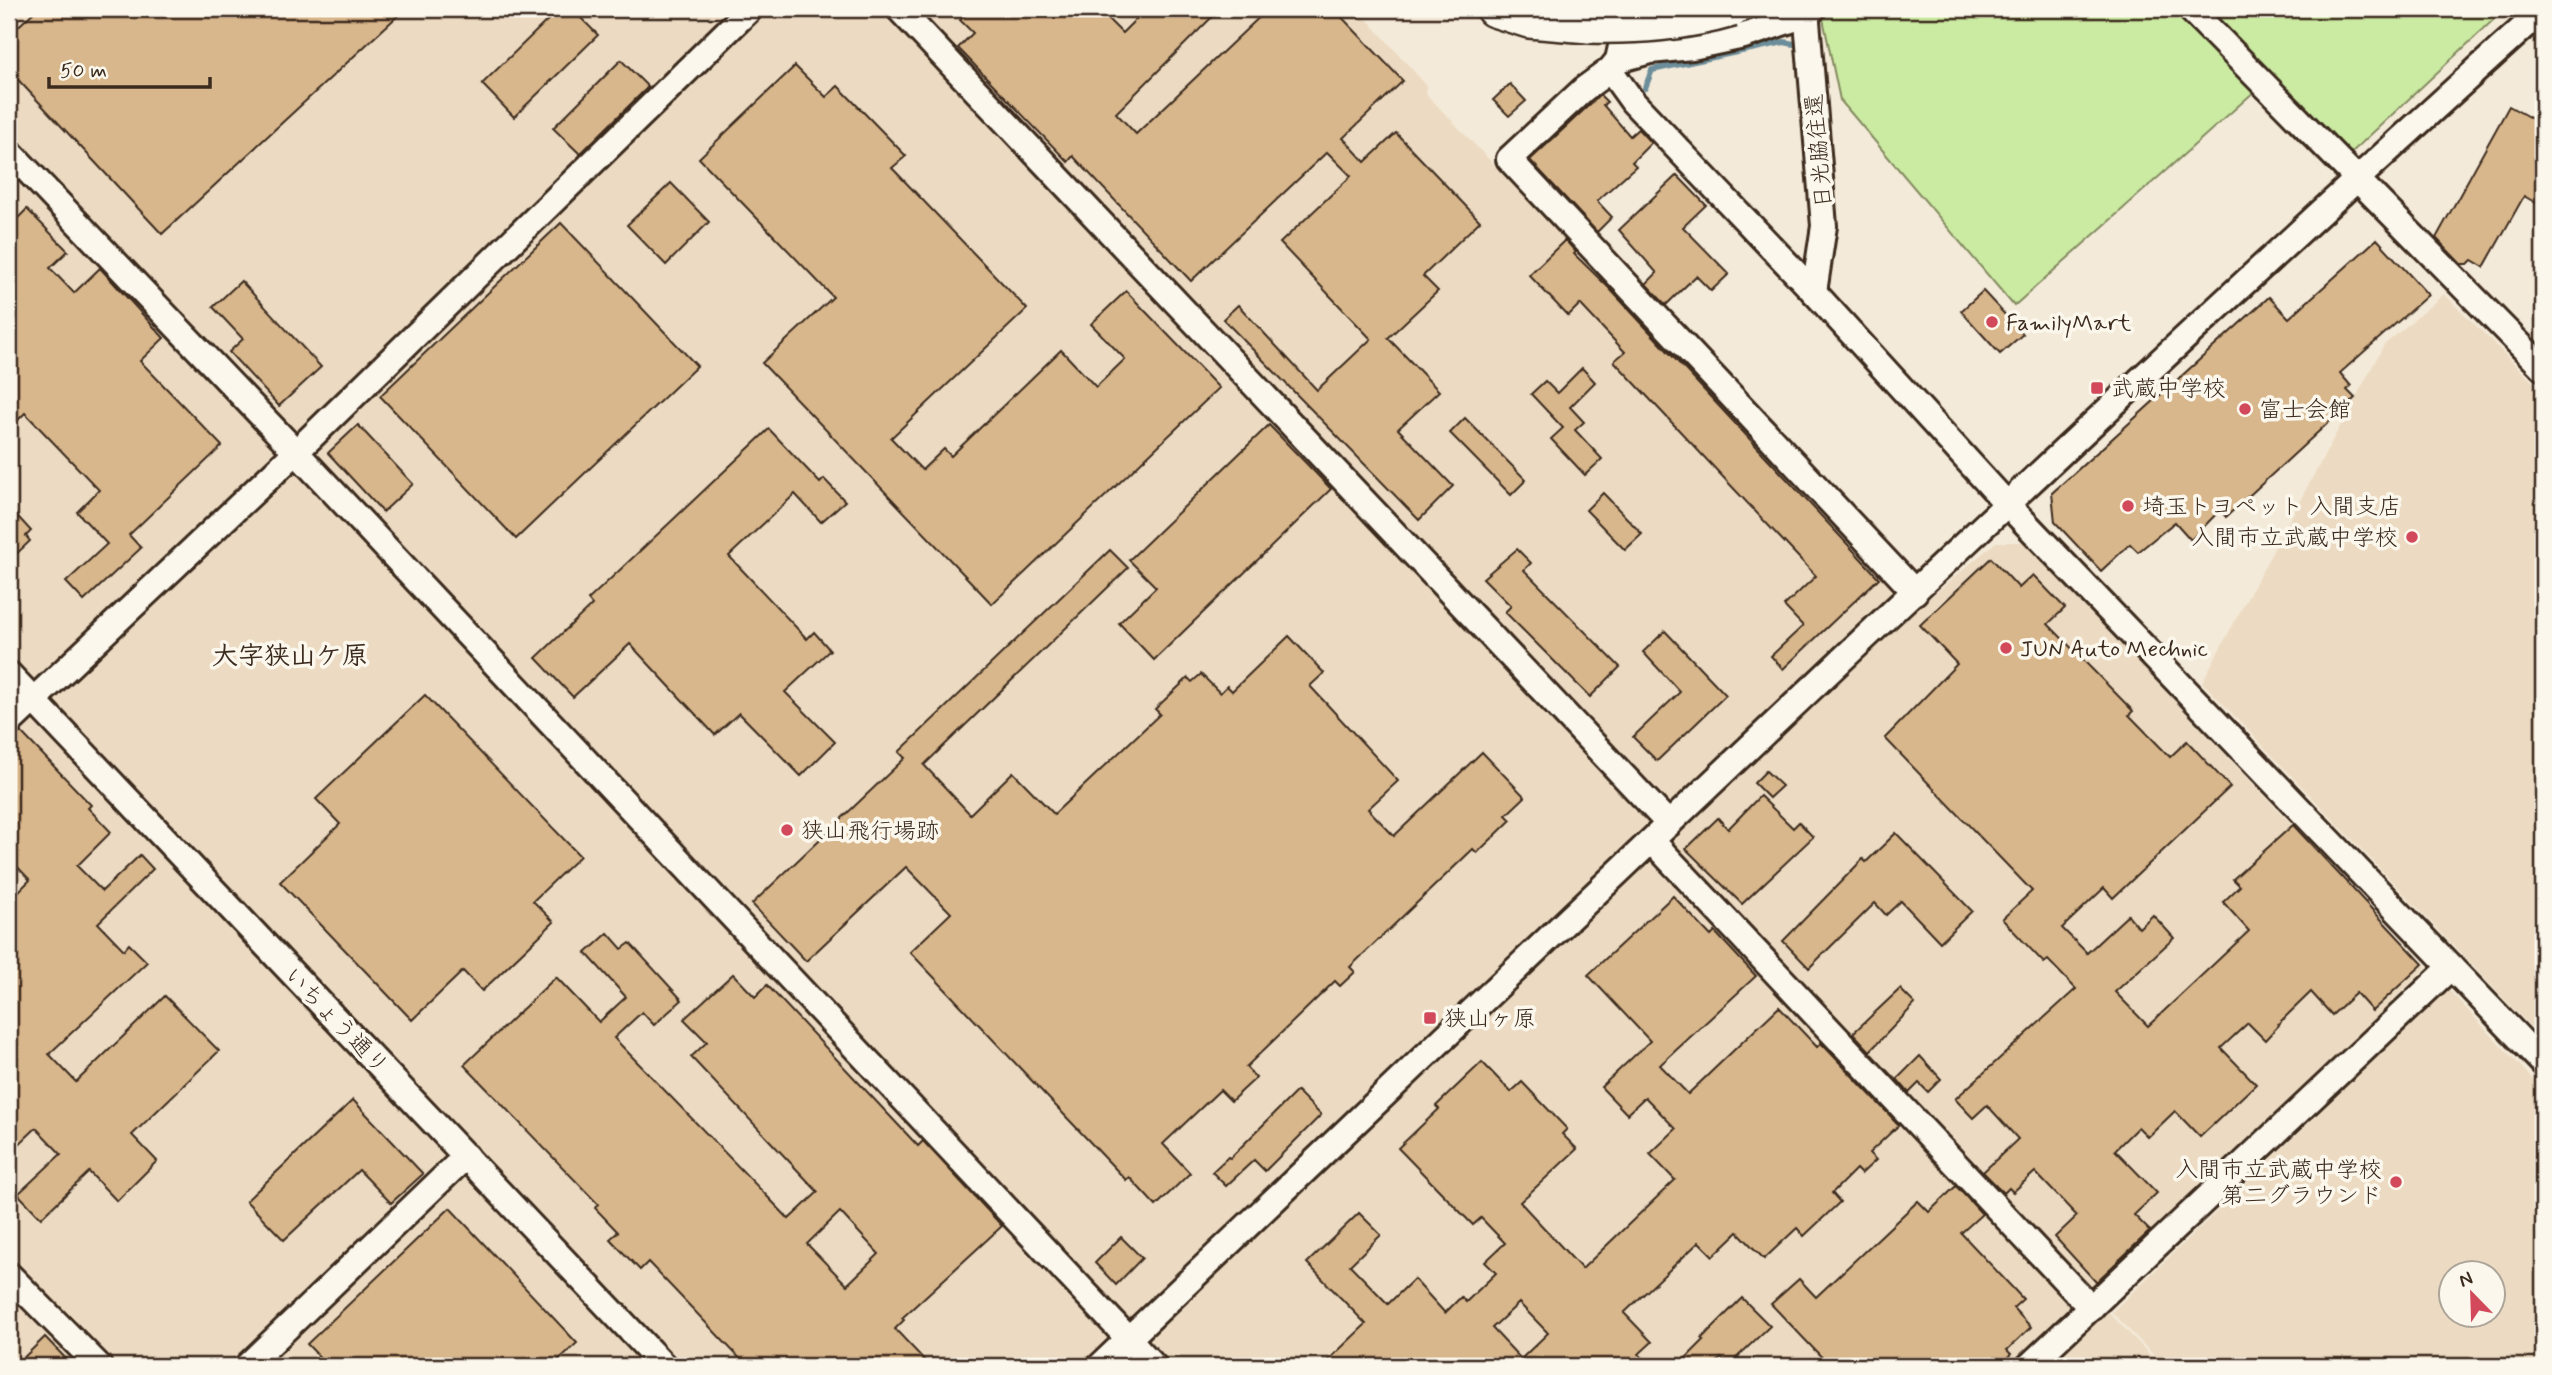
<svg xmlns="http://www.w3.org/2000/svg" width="2552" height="1375" viewBox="0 0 2552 1375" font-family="Mynerve,'Klee One',sans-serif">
<rect width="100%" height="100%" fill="#f4ead9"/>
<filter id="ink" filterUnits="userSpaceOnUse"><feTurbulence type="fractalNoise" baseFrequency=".0143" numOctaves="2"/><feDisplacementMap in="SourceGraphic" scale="14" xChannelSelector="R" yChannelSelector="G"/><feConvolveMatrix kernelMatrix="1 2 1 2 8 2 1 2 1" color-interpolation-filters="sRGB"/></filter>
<g filter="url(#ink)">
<!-- built -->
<g fill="#ecdbc2" fill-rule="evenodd">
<path d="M9,9h1349l69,77 -1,8 494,512 76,-64h28l403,425 -335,328 69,71h-2152z"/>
<path d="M2444,294l99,98v648l-341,-358 182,-337z"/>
<path d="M2448,989l95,101v269l-7,7h-372l-52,-54zM2450,1274h42v42h-42z"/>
</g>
<!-- green -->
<path fill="#cbeaa2" stroke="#838a60" stroke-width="2" d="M1821,9h684l-156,146 -84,-73 -251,224 -174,-206z"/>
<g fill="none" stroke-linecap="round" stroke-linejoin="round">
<!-- stream -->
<path stroke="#6c8e9b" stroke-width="6" d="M1645,88l7,-18 132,-28 10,2"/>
</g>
<!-- building -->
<g fill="#d9b78c" stroke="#3b2a1e" stroke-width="2" fill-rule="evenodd">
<path d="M37,9h368l-243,225 -153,-164v-35z"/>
<path d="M559,9h13l26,26 -84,82 -32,-33z"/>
<path d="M972,9h126l24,24 24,-24h74l-104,104 20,21 132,-125h66l69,72 -60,57 22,24 31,-29 84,88 -57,55 15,15 -50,47 51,53 -41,38 55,57 -34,34 -196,-201 15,-14 79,85 54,-51 -91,-96 71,-67 -24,-24 -136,129 -118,-125 -5,6 -110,-114 15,-15 -13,-13z"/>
<path d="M621,60l27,27 -68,67 -27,-26z"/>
<path d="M795,66l31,31 12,-11 68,70 -14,12 135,141 -136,129 31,32 22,-21 7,7 110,-106 35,37 29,-28 -34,-35 35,-33 93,97 -227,216 -230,-241 71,-66 -134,-139z"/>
<path d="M1510,84l16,17 -17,15 -16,-16z"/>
<path d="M1600,95l7,7 -4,3 27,31 8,-7 13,14 -19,19 4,4 -39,35 15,16 -15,15 -67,-72z"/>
<path d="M2509,106l34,19v82l-19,-11 -40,71 -12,-7 -4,4h-7l-25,-26z"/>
<path d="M1677,175l29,30 -23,22 46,47 -18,17 -15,-15 -30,29 -20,-21 11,-11 -38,-43z"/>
<path d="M671,183l38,39 -43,43 -39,-40z"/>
<path d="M27,209l41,42 -18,17 24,25 26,-25 64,70 -24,23 82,85 -93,89 12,13 -57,53 -18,-19 41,-38 -30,-32 22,-22 -74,-77 -16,16v-202z"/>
<path d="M561,223l136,143 -181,173 -136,-143z"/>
<path d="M2377,239l51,56 -88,78 11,13 -4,4 8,8 -129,119 -6,-7 -29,30 -16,-18 -37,30 -8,-8 -29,27 -46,-49 -3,-29 217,-196 20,21z"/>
<path d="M1565,240l11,12 -2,2 34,33 271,291 -96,91 -12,-13 32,-30 -19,-20 32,-30 -202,-215 11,-9 -45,-48 -12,12 -39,-41z"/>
<path d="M241,281l80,86 -42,39 -50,-54 14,-13 -30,-32z"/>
<path d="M1983,291l40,43 -23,20 -39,-43z"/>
<path d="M1582,368l13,14 -25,25 14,15 -9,8 27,29 -17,16 -34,-36 12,-11 -32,-34 14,-13 12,12z"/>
<path d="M1465,418l61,62 -15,15 -61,-62z"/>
<path d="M358,425l55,59 -30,28 -55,-59z"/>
<path d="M1269,425l62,64 -177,171 -35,-37 37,-36 -27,-27z"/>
<path d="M769,429l51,54 4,-4 21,22 -24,21 -26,-28 -66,62 78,83 7,-7 16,18 -45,42 50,50 -34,34 -62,-63 -24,22 -85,-91 -57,53 -37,-39 56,-53 -4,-5z"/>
<path d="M1603,493l39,41 -17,16 -39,-40z"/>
<path d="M9,507l22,24 -5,5 4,5 -21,20z"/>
<path d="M1517,549l14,14 -7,7 96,97 -30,30 -85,-85 6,-6 -28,-28z"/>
<path d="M1110,550l18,18 -204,197 46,49 43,-42 41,42 106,-100 -5,-5 33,-31 4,4 9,-8 19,19 7,-7 5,5 57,-55 35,37 -14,13 88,95 -30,28 26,27 88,-84 43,45 -19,18 5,5 -34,33 -4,-4 -123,118 5,5 -15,14 -5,-5 -89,86 10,11 -25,23 -11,-11 -57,54 27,29 -34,33 -27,-29 -3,3 -216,-228 41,-39 -45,-46 -100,94 -54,-57 153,-146 -6,-6z"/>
<path d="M1991,558l28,30 14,-13 32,33 -17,16 85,87 -4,4 41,42 17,-16 43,46 -117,111 -9,-10 -42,40 25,25 41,-38 11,13 14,-13 21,23 -59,54 33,34 101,-95 -26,-29 17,-16 -7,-7 60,-54 130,139 -51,47 -16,-18 -24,22 -21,-23 -33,32 1,1 -14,15 -17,-17 -27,25 35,36 -56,53 -25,-26 -27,26 -10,-10 -23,23 42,43 -23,22 16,16 -54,51 -41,-45 22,-21 -42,-44 -22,20 -4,-4 -5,5 -21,-21 35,-33 -31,-34 -14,13 -18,-19 121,-110 -28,-29 -4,3 -42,-44 30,-28 -147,-153 72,-74 -37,-39z"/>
<path d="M1665,631l61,64 -69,66 -24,-24 47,-45 -37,-40z"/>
<path d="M425,695l155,161 -47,45 21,21 -72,69 -19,-20 -51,49 -132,-138 60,-58 -24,-25z"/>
<path d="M21,732l70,73 -3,3 23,24 -34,34 25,25 38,-36 13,14 -55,54 26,27 5,-6 18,18 -98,92 27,28 89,-86 54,55 -87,84 25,26 -40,40 -28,-29 -48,46 -23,-24 43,-40 -25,-26 -27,26v-253l21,-21 -21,-22v-116z"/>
<path d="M1766,771l16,15 -13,12 -15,-15z"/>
<path d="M1760,796l33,32 6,-6 14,15 -71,67 -56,-55 32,-31 10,11z"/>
<path d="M1896,833l76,78 -32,31 -39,-41 -15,14 -11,-12 -66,65 -26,-27 80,-82 3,3z"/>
<path d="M1673,896l38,40 4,-4 41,44 -96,89 28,29 91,-87 38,40 4,-4 78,82 -30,28 7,7 -15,14 -5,-5 -24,24 8,9 -36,34 -7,-8 -33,31 -26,-27 -25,24 -14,-14 -75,71 28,29 -13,12 12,12h-329l44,-42 -59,-61 52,-50 22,22 -31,30 38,39 26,-25 31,34 16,-16 5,5 30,-29 -11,-11 20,-19 -24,-25 -8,7 -75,-77 41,-39 -3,-3 46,-44 29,30 11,-10 45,47 -5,5 15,15 -57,53 62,67 93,-89 -25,-26 26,-25 -31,-32 -18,17 -26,-27 49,-46 -62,-66zM1519,1303l29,30 -27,26 -29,-31z"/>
<path d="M608,933l14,16 8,-6 52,57 -28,25 -12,-13 -28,26 175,181 29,-27 -127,-135 16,-15 -23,-23 49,-45 22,23 12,-12 151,161 5,-5 79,85 -100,92 2,2 -9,9 35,37h-183l-99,-104 -8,8 -30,-31 8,-7 -23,-24 3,-4 -134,-139 92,-88 43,45 27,-25 -40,-44zM840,1212l39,42 -32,31 -40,-41z"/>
<path d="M1900,989l15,15 -45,47 -17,-18z"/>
<path d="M1920,1056l21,23 -13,13 -9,-9 -10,10 -12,-14z"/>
<path d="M1297,1091l24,24 -56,56 -11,-11 -28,26 -14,-14 16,-15 2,1z"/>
<path d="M353,1100l70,74 -32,29 -32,-33 -75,70 -38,-39z"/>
<path d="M1956,1186l26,28 -21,19 62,66 -10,9 18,19 -24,23 4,4 -12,12h-169l-59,-62 28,-25 17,18 102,-96 11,11z"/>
<path d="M450,1208l127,135 -25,23h-224l-21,-22z"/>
<path d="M1121,1237l21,21 -26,27 -21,-22z"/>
<path d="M1742,1298l28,28 -41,39 -8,-7 -8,8h-35l26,-26 -2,-2z"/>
<path d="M45,1337l28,29h-58z"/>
</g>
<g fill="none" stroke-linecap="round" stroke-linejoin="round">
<!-- minor casing -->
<g stroke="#3b2a1e" stroke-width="30">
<g id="minor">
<path d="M899,9l770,815"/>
<path d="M1806,9l18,217 -10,66"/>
<path d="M2190,9l353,359"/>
<path d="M1629,11l-11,49 -8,10 23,32 181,190 193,212 536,559"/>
<path d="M1618,60l32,-9 42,-4 52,-11 62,-21 7,-6"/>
<path d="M1610,70l-26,19 -75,70 406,433"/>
<path d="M9,151l287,301 858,914"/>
<path d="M9,674l655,692"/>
<path d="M9,723l287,-271 454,-443"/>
<path d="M1652,841l439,467"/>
<path d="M9,1275l90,91"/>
<path d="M247,1366l219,-210"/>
<path d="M1100,1366c478,-455 953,-914 1443,-1356"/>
<path d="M2029,1366l422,-399"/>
</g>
</g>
<!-- highway casing -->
<g stroke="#3b2a1e" stroke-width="40">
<path id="highway" d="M1494,9l35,11 60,5"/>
</g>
<!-- minor -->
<use href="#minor" stroke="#fbf7ec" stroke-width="24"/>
<!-- highway -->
<use href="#highway" stroke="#fbf7ec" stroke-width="35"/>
<!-- highway-bridge casing -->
<g stroke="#3b2a1e" stroke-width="40" stroke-linecap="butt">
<path id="highway-bridge" d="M1589,25c49,1 95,-2 143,-16"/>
</g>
<!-- highway-bridge -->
<use href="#highway-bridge" stroke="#fbf7ec" stroke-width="35"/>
</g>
</g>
<!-- markers -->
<g fill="#d1495b" stroke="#fbf7ec" stroke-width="2.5">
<circle cx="1992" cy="322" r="7"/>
<rect x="2090" y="381" width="14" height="14" rx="3.5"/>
<circle cx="2245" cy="409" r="7"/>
<circle cx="2128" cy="506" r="7"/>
<circle cx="2412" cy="537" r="7"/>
<circle cx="2006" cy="648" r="7"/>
<circle cx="787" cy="830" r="7"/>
<rect x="1423" y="1011" width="14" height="14" rx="3.5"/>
<circle cx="2396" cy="1182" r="7"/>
</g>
<g text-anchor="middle" stroke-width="7" stroke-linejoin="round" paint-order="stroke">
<!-- street labels -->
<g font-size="23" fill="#3b2a1e" stroke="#fbf7ec">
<text transform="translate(1818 151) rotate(-95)" y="8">日光脇往還</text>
<text transform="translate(337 1020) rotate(46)" y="8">いちょう通り</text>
</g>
<!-- poi labels -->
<g font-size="23" fill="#3b2a1e" stroke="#fbf7ec" text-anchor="start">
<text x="2006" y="330">FamilyMart</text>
<text x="2111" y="396">武蔵中学校</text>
<text x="2259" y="417">富士会館</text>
<text x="2142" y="514">埼玉トヨペット 入間支店</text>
<text x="2398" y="545" text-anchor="end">入間市立武蔵中学校</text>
<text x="2020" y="656">JUN Auto Mechnic</text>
<text x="801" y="838">狭山飛行場跡</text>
<text x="1444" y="1026">狭山ヶ原</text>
<text x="2382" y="1177" text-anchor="end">入間市立武蔵中学校<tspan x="2382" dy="26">第二グラウンド</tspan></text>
</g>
<!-- quarter labels -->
<g font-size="26" font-weight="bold" fill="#3b2a1e" stroke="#fbf7ec">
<text x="290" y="664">大字狭山ケ原</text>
</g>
</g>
<!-- margin -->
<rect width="2552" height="1375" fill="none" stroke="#fbf7ec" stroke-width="35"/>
<rect x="18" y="18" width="2517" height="1340" fill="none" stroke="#3b2a1e" stroke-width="2.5" filter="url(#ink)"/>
<!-- north arrow -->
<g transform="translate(2472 1294) rotate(337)"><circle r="33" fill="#fbf7ec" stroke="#aea59a" stroke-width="2"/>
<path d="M0-5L12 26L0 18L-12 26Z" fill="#d1495b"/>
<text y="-10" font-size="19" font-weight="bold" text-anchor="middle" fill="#3b2a1e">N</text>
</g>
<!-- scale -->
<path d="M49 77v10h161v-10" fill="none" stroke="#3b2a1e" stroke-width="3.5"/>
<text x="60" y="77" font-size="21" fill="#3b2a1e" stroke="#fbf7ec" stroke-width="5" paint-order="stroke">50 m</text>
</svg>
